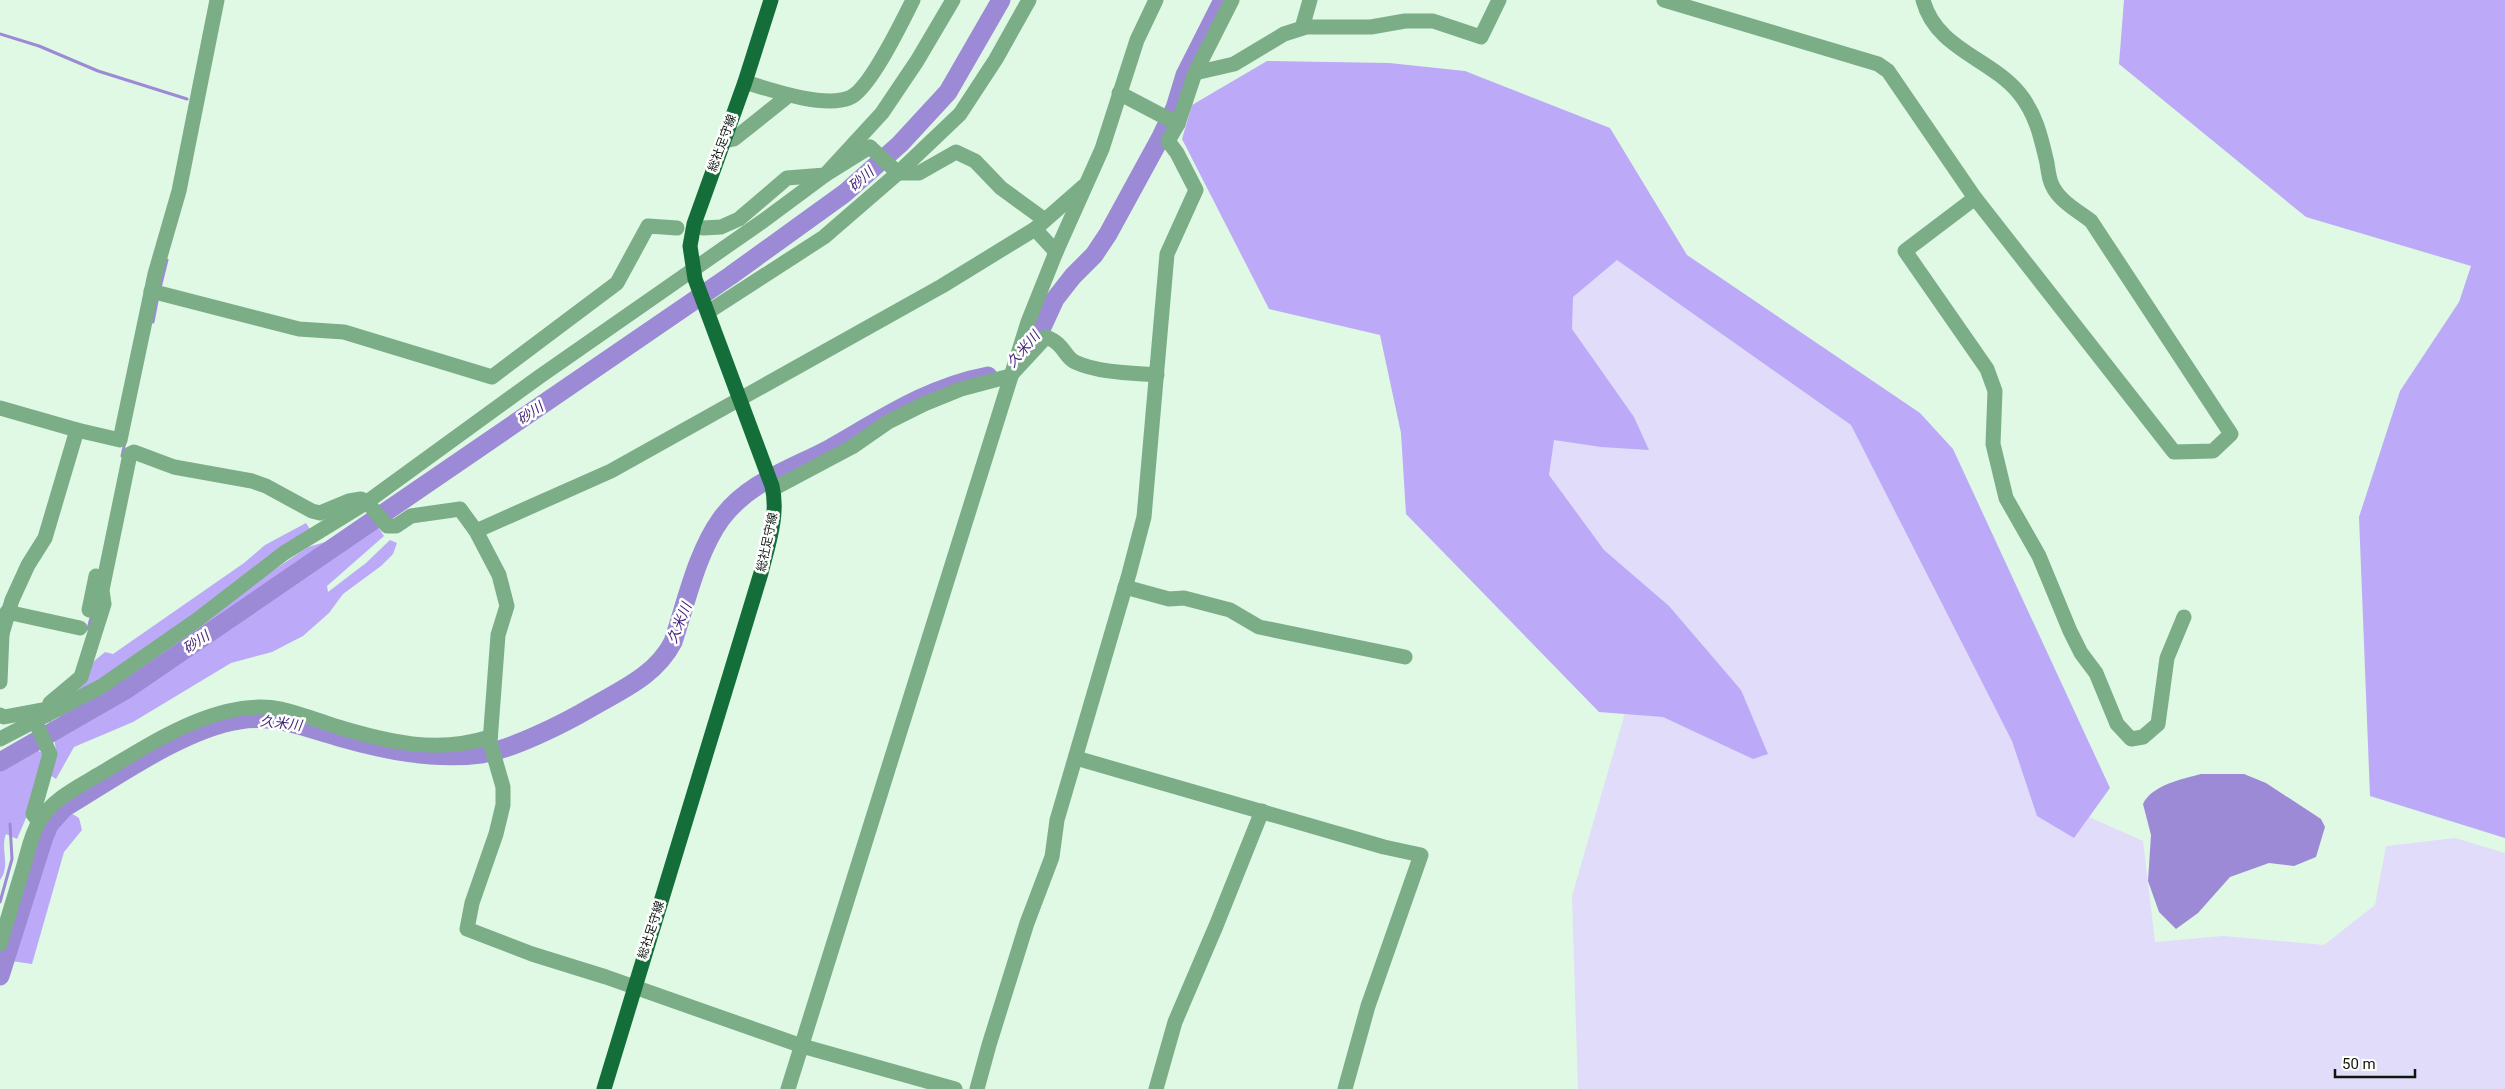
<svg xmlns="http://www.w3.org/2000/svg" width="2505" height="1089" viewBox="0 0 2505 1089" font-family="Roboto,'Noto Sans JP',sans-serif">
<rect width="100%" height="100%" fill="#dff9e4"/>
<!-- green -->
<path fill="#e1dcf9" d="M1606,232l335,252 121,321 81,36 12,101 68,-6 101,9 51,-40 11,-59 69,-8 50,15v236h-927l-6,-193 77,-266 -156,-203z"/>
<!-- forest -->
<g fill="#bcaaf8">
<path d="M2124,0h381v838l-135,-42 -11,-279 41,-126 59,-89 12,-36 -165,-49 -187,-153z"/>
<path d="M1267,61l122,2 76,8 145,57 77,127 233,158 33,36 157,339 -36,50 -37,-22 -25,-75 -161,-316 -234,-165 -44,37 -1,32 62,88 15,33 -48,-3 -47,-7 -5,35 55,75 65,56 72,84 27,64 -15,5 -90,-42 -64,-5 -193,-198 -5,-81 -21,-98 -111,-26 -87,-170 10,-34z"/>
<path d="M306,523l5,8 -214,153 -31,11 27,-33 12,-10 8,2 131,-91 21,-18z"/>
<path d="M378,527l6,9 -57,50 1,6 38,-29 24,-23 7,3 -4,11 -12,12 -38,28 -14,19 -26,23 -31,16 -41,11 -98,59 -59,25 -18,32 -6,-4 7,-20 -3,-16 7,-25 247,-167z"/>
<path d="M35,749l9,5 -15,57 -12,28 -11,-5c-6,15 5,32 -6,46v-113z"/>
<path d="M71,813l8,5 3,12 -18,22 -32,112 -21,-3 36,-125 13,-17z"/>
</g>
<!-- water -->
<path fill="#9d8ad6" d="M2201,774h43l22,9 55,36 4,8 -9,30 -22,9 -25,-3 -39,14 -32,36 -22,16 -17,-17 -11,-31 3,-46 -8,-31c9,-19 39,-25 58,-30z"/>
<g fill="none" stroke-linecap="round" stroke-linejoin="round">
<!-- stream -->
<g stroke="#9d8ad6" stroke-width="3">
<path d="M0,34l39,12 59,25 89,28"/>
<path d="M160,288l7,-28"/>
<path d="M153,322l5,-26"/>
<path d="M122,456l3,-14"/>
<path d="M88,629l4,-15"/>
<path d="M0,902l12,-43 -2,-35"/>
</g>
<!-- river -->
<g stroke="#9d8ad6" stroke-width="19">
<path d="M1022,353l15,-15 18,-39 18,-23 21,-21 14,-21 53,-97 14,-29 10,-33 38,-75"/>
<path d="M0,762l127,-73 603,-413 115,-83 55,-49 48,-52 53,-92"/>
<path d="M0,976l44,-139 5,-12 15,-17c49,-29 120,-80 175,-88 36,-6 67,8 100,17 46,13 93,23 142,17 30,-4 84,-31 111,-47 31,-18 64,-32 81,-65 13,-39 24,-90 48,-123 27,-37 71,-50 110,-71 51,-29 98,-61 157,-72"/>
</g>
<!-- minor -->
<g stroke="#7bad87" stroke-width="15">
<path d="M1664,0l214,64 10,7 87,127 199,254 39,-1 18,-17 -140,-213c-13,-10 -32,-20 -39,-36 -3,-6 -4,-15 -5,-22 -6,-26 -11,-49 -28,-70 -29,-35 -83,-44 -96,-93"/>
<path d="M1302,28l8,-28"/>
<path d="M1195,73l39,-9 50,-30 22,-7h65l34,-6h28l48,16 18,-37"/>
<path d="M745,82c26,8 78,26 104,16 20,-7 54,-78 64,-98"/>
<path d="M1119,93l59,31"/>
<path d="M724,141l10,-2 54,-43"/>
<path d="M870,147l28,26h21l37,-21 19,9 26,27 44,32"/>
<path d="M1975,198l-70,53 82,118 8,22 -2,53 13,54 33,58 31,75 11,22 15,20 21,51 14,15 12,-2 15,-13 9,-66 17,-41"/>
<path d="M703,228l18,-1 18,-8 48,-41 38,-3 57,-62 35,-52 36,-61"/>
<path d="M1035,229l21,23"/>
<path d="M151,291l148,38 45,3 148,45 125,-94 31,-57 29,2"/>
<path d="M708,312l116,-75 74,-64 62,-59 36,-55 33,-59"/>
<path d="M0,408l77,22"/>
<path d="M773,489l79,-42 36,-25 36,-18 37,-15 49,-13 36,-39c19,7 18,20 29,25 24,11 56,11 82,13"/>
<path d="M476,531l135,-60 331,-185 93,-57 49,-43"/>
<path d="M1125,587l44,12 15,-1 46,12 29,17 146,30"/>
<path d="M89,610l7,-34"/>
<path d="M7,612l73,16"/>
<path d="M0,633l2,1 10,-34 16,-35 17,-27 32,-108 43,10 35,-166 24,-83 38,-191"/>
<path d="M0,682l2,-48"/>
<path d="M0,715l4,2 43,-8"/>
<path d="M47,715l3,-12 31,-26 23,-73 -2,-14 28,-136 4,-2 40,15 78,14 14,5 46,25 8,2 29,-12 12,-2 6,3 20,24h9l15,-10 49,-7 16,22 23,44 8,31 -9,29 -8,107 13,45v18l-7,29 -24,69 -5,26 65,25 74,23 196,69 153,43"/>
<path d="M35,721l15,33 -17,60 6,8"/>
<path d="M0,739l102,-53 95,-66 87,-67 83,-51 172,-125 224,-156 62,-46 45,-28"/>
<path d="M1076,758l308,89 37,8 -53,151 -23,83"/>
<path d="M0,944c8,-26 16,-52 24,-79 4,-14 7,-30 15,-43 14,-24 41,-36 64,-50 50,-30 118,-75 178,-63 18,4 36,11 54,17 52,16 102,28 155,11"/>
<path d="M788,1089l240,-767 28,-70 46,-103 35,-109 19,-40"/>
<path d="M977,1089l12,-44 38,-122 25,-66 5,-37 72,-246 15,-57 23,-263 29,-64 -19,-37 -9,-12 10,-17 17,-51 37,-73"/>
<path d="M1156,1089l19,-67 41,-96 46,-115"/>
</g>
<!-- major -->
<path stroke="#146e39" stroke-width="15" d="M604,1089l157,-516c7,-28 18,-59 11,-87l-77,-207 -5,-33 4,-22 51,-142 26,-82"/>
</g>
<g text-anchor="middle" stroke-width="5" stroke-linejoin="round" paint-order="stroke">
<!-- street labels -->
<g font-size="12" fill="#0d160f" stroke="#fefefe">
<text transform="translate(722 143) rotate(-70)" y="4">総社足守線</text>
<text transform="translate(767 542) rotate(-78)" y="4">総社足守線</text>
<text transform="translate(651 930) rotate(-72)" y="4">総社足守線</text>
</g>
<!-- water labels -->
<g font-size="14" font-style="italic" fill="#3f1f77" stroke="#fefefe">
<text transform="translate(861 179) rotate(-42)" y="5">砂川</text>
<text transform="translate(1023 349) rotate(-49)" y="5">久米川</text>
<text transform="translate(530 413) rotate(-34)" y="5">砂川</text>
<text transform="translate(679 623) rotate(-68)" y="5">久米川</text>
<text transform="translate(196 642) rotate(-34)" y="5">砂川</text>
<text transform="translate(281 723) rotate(7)" y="5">久米川</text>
</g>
</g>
<!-- scale -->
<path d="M2335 1069v8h80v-8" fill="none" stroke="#0d160f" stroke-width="2.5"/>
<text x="2342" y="1069" font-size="15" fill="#0d160f" stroke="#fefefe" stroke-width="4" paint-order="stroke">50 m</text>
</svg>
